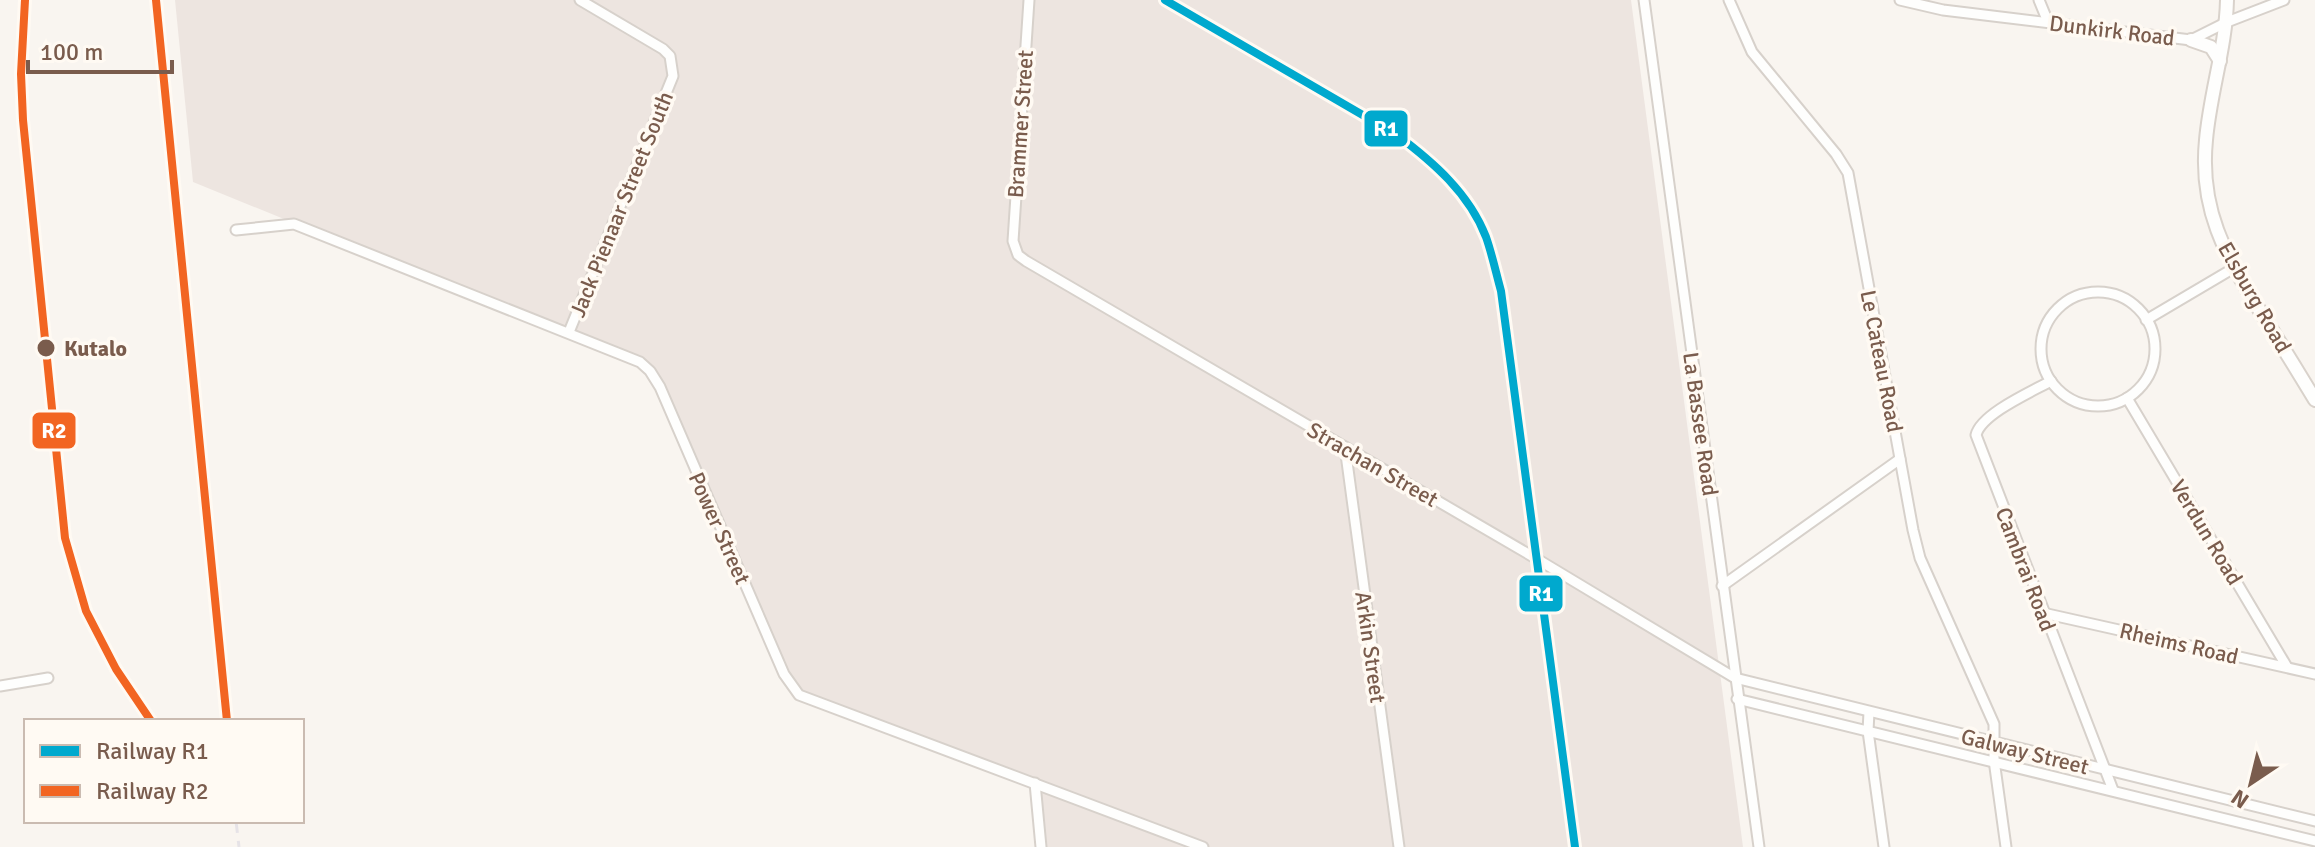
<svg xmlns="http://www.w3.org/2000/svg" width="2315" height="847" viewBox="0 0 2315 847" font-family="Signika,sans-serif">
<rect width="100%" height="100%" fill="#f9f5f0"/>
<!-- industrial -->
<path fill="#ede5e0" d="M175,0h1456l112,847h-699l-11,-70 -241,-90 -147,-321 -452,-184z"/>
<g fill="none" stroke-linecap="round" stroke-linejoin="round">
<!-- street casing -->
<g stroke="#d7d1cb" stroke-width="13">
<g id="street">
<path d="M1029,0l-16,241 5,14 8,6 511,298 198,119 580,143"/>
<path d="M1644,0l115,847"/>
<path d="M1729,0l23,52 84,102 12,19 65,357 7,28 74,166v36l12,87"/>
<path d="M1900,0l43,10 248,30 36,-18 57,-22"/>
<path d="M2039,0l9,22"/>
<path d="M236,230l58,-6 346,138 10,9 10,16 124,287 15,21 404,152"/>
<circle cx="2098" cy="349" r="57"/>
<path d="M2146,320l88,-52"/>
<path d="M569,332l104,-256 -3,-20 -7,-7 -83,-49"/>
<path d="M2051,381c-20,11 -70,33 -75,54l137,355"/>
<path d="M2127,398l160,269"/>
<path d="M1345,447l54,400"/>
<path d="M1722,586l178,-127"/>
<path d="M2043,613l272,61"/>
<path d="M0,686l48,-8"/>
<path d="M1737,699l578,142"/>
<path d="M1869,712l-1,19 16,116"/>
<path d="M1035,783l6,64"/>
</g>
</g>
<!-- secondary casing -->
<g stroke="#d9d2cb" stroke-width="16">
<g id="secondary">
<path d="M2227,0c-1,47 -17,93 -21,140 -7,69 19,114 54,171 19,30 37,59 55,89"/>
<path d="M2191,40l20,7 9,14"/>
</g>
</g>
<!-- street -->
<use href="#street" stroke="#fefefd" stroke-width="9"/>
<!-- secondary -->
<use href="#secondary" stroke="#fefefd" stroke-width="12"/>
<!-- rail -->
<g stroke="#e6e3e7" stroke-width="3" stroke-dasharray="12 8" stroke-linecap="butt">
<path d="M156,0l71,721"/>
<path d="M1165,0l232,135c36,27 72,58 89,102 6,17 10,36 15,54l74,556"/>
<path d="M236,821l3,26"/>
</g>
<!-- rail-1 casing -->
<g stroke="#fffaf3" stroke-width="14">
<path id="rail-1" d="M1165,0l232,135c36,27 72,58 89,102 6,17 10,36 15,54l74,556"/>
</g>
<!-- rail-2 casing -->
<g stroke="#fffaf3" stroke-width="14">
<g id="rail-2">
<path d="M25,0l-4,74 2,46 42,418 21,73 30,58 35,52"/>
<path d="M156,0l71,721"/>
</g>
</g>
<!-- rail-1 -->
<use href="#rail-1" stroke="#00a9ce" stroke-width="8"/>
<!-- rail-2 -->
<use href="#rail-2" stroke="#f26522" stroke-width="8"/>
</g>
<!-- markers -->
<circle fill="#7a5c4d" stroke="#fffaf3" stroke-width="3" cx="46" cy="348" r="10"/>
<g text-anchor="middle" stroke-width="7" stroke-linejoin="round" paint-order="stroke">
<!-- street labels -->
<g font-size="22" fill="#7a5c4d" stroke="#fffaf3">
<text transform="translate(2112 30) rotate(7)" y="8">Dunkirk Road</text>
<text transform="translate(1020 124) rotate(-86)" y="8">Brammer Street</text>
<text transform="translate(621 204) rotate(-68)" y="8">Jack Pienaar Street South</text>
<text transform="translate(2255 297) rotate(60)" y="8">Elsburg Road</text>
<text transform="translate(1882 361) rotate(79)" y="8">Le Cateau Road</text>
<text transform="translate(1701 424) rotate(82)" y="8">La Bassee Road</text>
<text transform="translate(1373 464) rotate(30)" y="8">Strachan Street</text>
<text transform="translate(720 528) rotate(66)" y="8">Power Street</text>
<text transform="translate(2207 532) rotate(59)" y="8">Verdun Road</text>
<text transform="translate(2026 569) rotate(69)" y="8">Cambrai Road</text>
<text transform="translate(2179 643) rotate(13)" y="8">Rheims Road</text>
<text transform="translate(1371 647) rotate(82)" y="8">Arkin Street</text>
<text transform="translate(2025 751) rotate(14)" y="8">Galway Street</text>
</g>
<!-- stop labels -->
<g font-size="22" font-weight="bold" fill="#7a5c4d" stroke="#fffaf3" text-anchor="start">
<text x="64" y="356">Kutalo</text>
</g>
</g>
<g stroke="#fffaf3" stroke-width="3">
<rect x="1363" y="109" width="46" height="39" rx="8" fill="#00a9ce"/>
<rect x="31" y="411" width="46" height="39" rx="8" fill="#f26522"/>
<rect x="1518" y="574" width="46" height="39" rx="8" fill="#00a9ce"/>
</g>
<g font-size="22" text-anchor="middle" font-weight="bold" fill="#fff">
<text x="1386" y="136">R1</text>
<text x="54" y="438">R2</text>
<text x="1541" y="601">R1</text>
</g>
<!-- legend -->
<rect x="24" y="719" width="280" height="104" fill="#fffaf3" stroke="#cabbb1" stroke-width="2"/>
<rect x="40" y="745" width="40" height="12" fill="#00a9ce" stroke="#cabbb1" stroke-width="2"/>
<text x="96" y="759" font-size="24" fill="#7a5c4d">Railway R1</text>
<rect x="40" y="785" width="40" height="12" fill="#f26522" stroke="#cabbb1" stroke-width="2"/>
<text x="96" y="799" font-size="24" fill="#7a5c4d">Railway R2</text>
<!-- north arrow -->
<g transform="translate(2251 783) rotate(215)" stroke="#fffaf3" stroke-width="6" paint-order="stroke">
<path d="M0-6L14 30L0 20L-14 30Z" fill="#7a5c4d"/>
<text y="-12" font-size="22" font-weight="bold" text-anchor="middle" fill="#7a5c4d">N</text>
</g>
<!-- scale -->
<path d="M28 60v12h144v-12" fill="none" stroke="#7a5c4d" stroke-width="4"/>
<text x="40" y="60" font-size="24" fill="#7a5c4d" stroke="#fffaf3" stroke-width="6" paint-order="stroke">100 m</text>
</svg>
